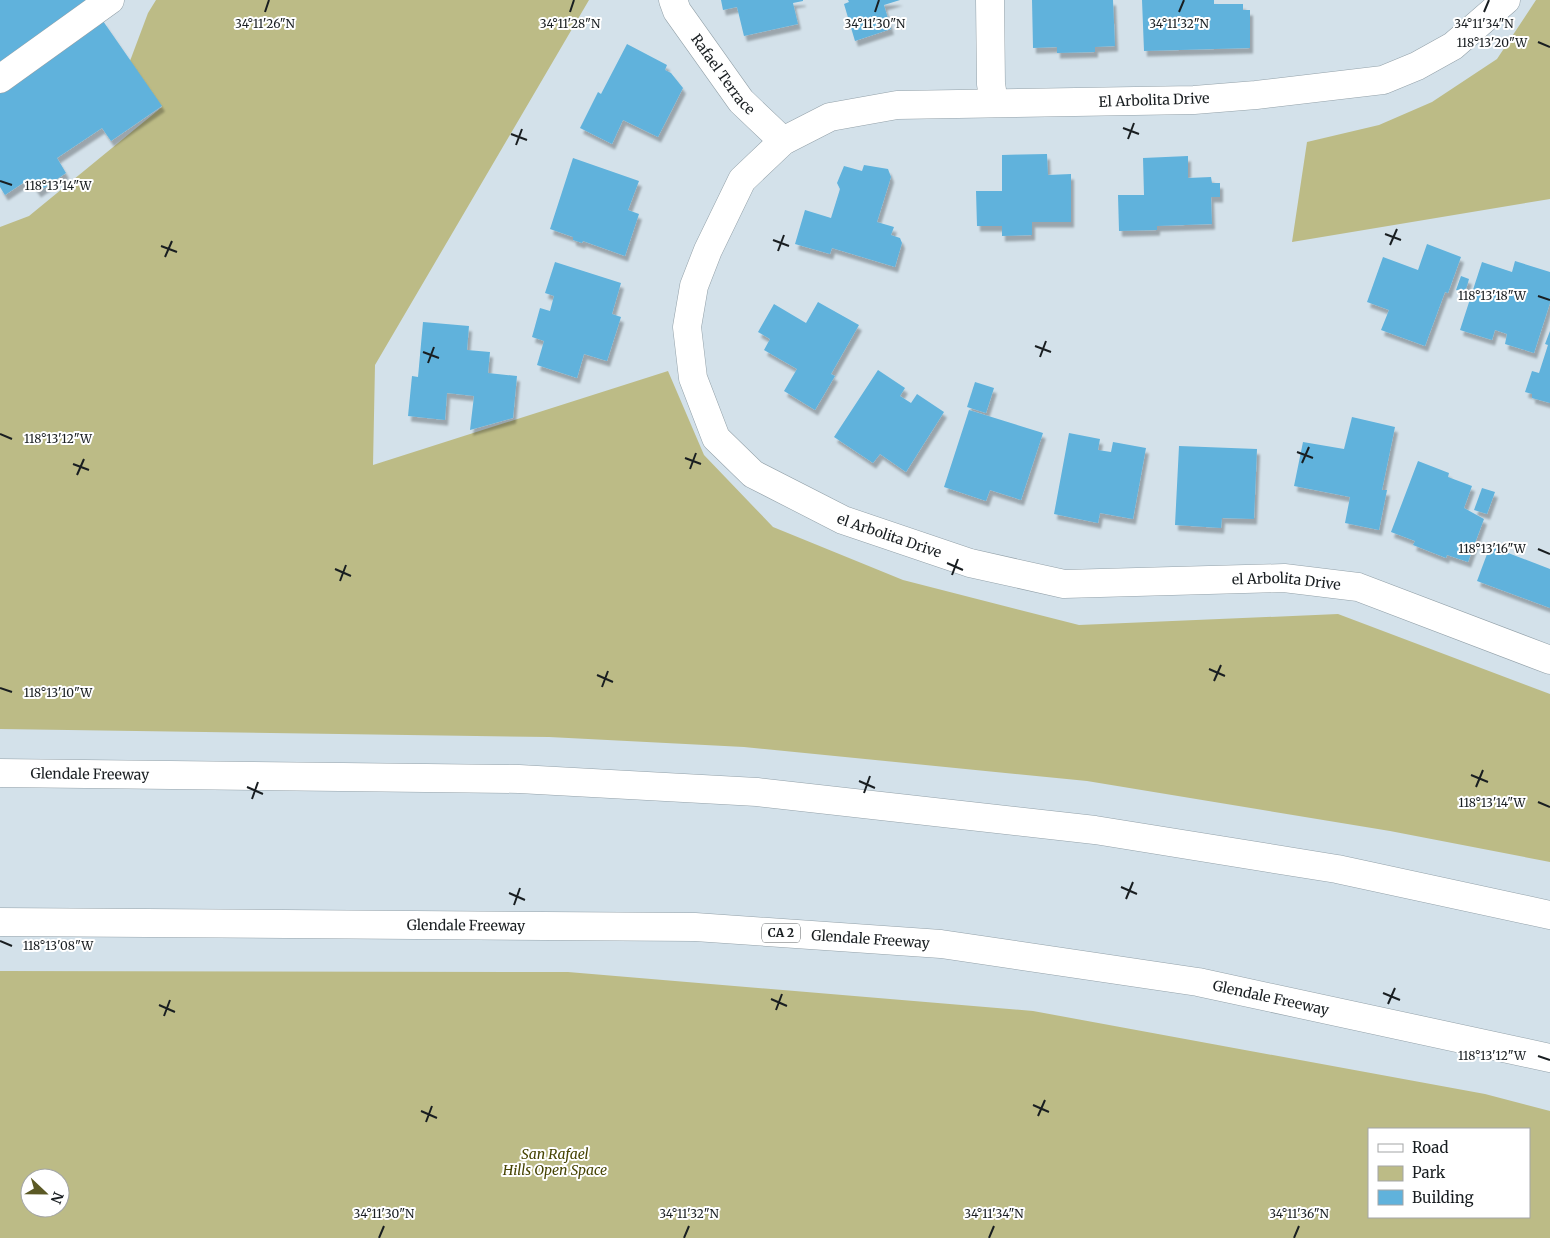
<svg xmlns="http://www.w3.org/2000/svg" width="1550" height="1238" viewBox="0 0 1550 1238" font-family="Merriweather,serif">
<defs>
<filter id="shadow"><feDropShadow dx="3" dy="5.5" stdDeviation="1" flood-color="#0004"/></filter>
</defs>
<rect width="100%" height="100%" fill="#d3e1ea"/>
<!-- green -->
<g fill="#bcbb86" fill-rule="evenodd">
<path d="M156,0h433l-214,365 -2,100 295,-94 36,84 69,72 130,53 176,45 259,-11 212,80v168l-160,-31 -303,-50 -343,-34 -195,-10 -549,-8v-502l29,-11 133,-109 -32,-46 18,-48z"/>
<path d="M1536,0h14v199l-258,43 15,-100 72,-17 53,-23 65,-43z"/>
<path d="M0,971l568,1 465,39 452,83 65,17v127h-1550zM1529,1129v88h-160v-88zM30,1178h30v30h-30z"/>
</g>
<!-- building -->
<g fill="#60b2dc" filter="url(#shadow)">
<path d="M0,0h98l-98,68z"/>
<path d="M721,0h82v1l-10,2 5,21 -54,12 -7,-29 -14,3z"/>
<path d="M848,0h52l-16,5 7,24 -36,12 -11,-37 5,-2z"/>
<path d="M1032,0h81l2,46 -20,1v5l-38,1v-6l-24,1z"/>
<path d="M1142,0h72v4h29v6h7v38l-106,3z"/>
<path d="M103,21l59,85 -51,35 -9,-13 -45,30 9,15 -28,19 -9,-13 -24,16 -5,-8v-95z"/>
<path d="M627,44l40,21 -2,5 6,3 12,15 -25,49 -35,-17 -11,24 -32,-16 18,-36 3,2z"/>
<path d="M1047,154l1,21 23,-1v48h-39v13l-30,1v-10h-25l-1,-35h26v-36z"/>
<path d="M1188,156v22l23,-1 1,6h8v14h-9l1,27 -55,2v4l-38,1 -1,-36h26l-1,-37z"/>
<path d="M573,158l66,23 -11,29 11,4 -14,42 -42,-15 -1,2 -9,-3v-3l-23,-8z"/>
<path d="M864,165l24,4 3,8 -14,45 17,5 -3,8 9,3 2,5 -7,24 -63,-19 -2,6 -35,-10 10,-34 26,8 9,-29 -3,-6 7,-17 18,5z"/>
<path d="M1427,244l34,13 -13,36 -3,-1 -20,54 -44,-16 8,-20 -22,-8 16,-45 35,13z"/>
<path d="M1515,261l35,11v31l-16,50 -29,-9 2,-10 -12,-4 -3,10 -32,-10 22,-68 30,10z"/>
<path d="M555,262l66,21 -9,31 9,3 -14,44 -23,-7 -7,24 -40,-13 7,-24 -12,-4 8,-29 10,3 4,-15 -9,-3z"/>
<path d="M1461,276l8,3 -4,14 -9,-3z"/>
<path d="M818,302l41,23 -28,49 4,2 -20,34 -31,-19 13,-22 -33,-19 6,-11 -12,-7 16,-28 32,19z"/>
<path d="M423,322l46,4 -2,24 23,2 -2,21 29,3 -4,42 -43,12 4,-34 -27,-3 -2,27 -37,-4 4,-40 6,1z"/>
<path d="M1550,331v72l-18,-5v-4l-7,-2 7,-21 7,2 9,-28 -3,-1z"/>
<path d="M878,370l27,18 -5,8 11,7 6,-9 27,18 -38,60 -26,-18 -7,9 -39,-26z"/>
<path d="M975,382l19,6 -8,25 -19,-6z"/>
<path d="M969,410l74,23 -22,67 -31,-10 -4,11 -42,-14z"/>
<path d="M1352,417l43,10 -13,63h5l-8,40 -34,-7 5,-26 -56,-11 9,-44 41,7z"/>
<path d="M1069,433l31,6 -2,11 13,2 2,-10 33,6 -13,71 -33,-6 -2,10 -44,-9z"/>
<path d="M1179,446l78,3 -3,70 -32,-1 -1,10 -46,-3z"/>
<path d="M1418,461l31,12 -1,4 24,9 -8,22 20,11 -16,43 -21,-7 -1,3 -33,-13 2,-4 -24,-9z"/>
<path d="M1482,488l13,4 -8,22 -13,-4z"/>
<path d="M1490,546l60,23v39l-73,-27z"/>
</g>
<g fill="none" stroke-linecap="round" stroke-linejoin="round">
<!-- minor casing -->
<g stroke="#93a1a9" stroke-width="29">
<g id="minor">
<path id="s1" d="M673,0l4,11 64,90 42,40"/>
<path d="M990,0l1,84 3,19"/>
<path id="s2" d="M1506,0l-53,46 -36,20 -34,14 -127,15 -62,5 -297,5 -67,12 -47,24 -41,39 -34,70 -14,36 -7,41 6,51 23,60 37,36 90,46 127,43 94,21 220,-6 74,9 192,73"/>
<path d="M0,79l110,-79"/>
</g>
</g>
<!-- highway casing -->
<g stroke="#93a1a9" stroke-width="29">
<g id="highway">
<path id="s3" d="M0,773l519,6 238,13 338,38 242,39 213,46"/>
<path id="s4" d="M0,922l695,5 246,17 257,38 352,76"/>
</g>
</g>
<!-- minor -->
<use href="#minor" stroke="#fff" stroke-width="28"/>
<!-- highway -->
<use href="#highway" stroke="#fff" stroke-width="28"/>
</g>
<!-- ticks -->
<path fill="none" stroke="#191e21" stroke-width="2" d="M265,12l4,-12M570,12l4,-12M875,12l4,-12M1179,12l5,-12M1484,12l5,-12M1538,42l12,5M1123,128l16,6M511,134l16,6M1128,139l6,-16M516,145l6,-16M0,181l12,4M1385,234l16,6M773,240l16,6M1390,245l7,-16M161,246l16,6M778,251l6,-16M165,257l7,-16M1538,296l12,4M1035,346l16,6M423,352l16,6M1040,357l6,-16M428,363l6,-16M0,434l12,5M1297,452l16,6M685,458l16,6M1302,463l7,-16M73,464l16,6M690,469l6,-16M77,475l7,-16M1538,549l12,5M947,563l16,7M335,569l16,7M952,575l6,-16M340,581l6,-16M1209,669l16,7M597,675l16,7M1214,681l7,-16M602,687l6,-16M0,688l12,4M1471,775l17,7M859,781l16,7M247,787l16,7M1476,787l7,-17M864,793l6,-17M252,799l6,-17M1538,802l12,5M1121,887l16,7M509,893l16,7M1126,899l7,-17M514,905l6,-17M0,941l12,5M1383,993l17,7M771,999l16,7M1388,1004l7,-16M159,1005l16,7M776,1010l6,-16M164,1016l6,-16M1538,1056l12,4M1033,1105l16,7M421,1111l16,7M1038,1116l7,-16M426,1122l6,-16M379,1238l5,-12M684,1238l5,-12M989,1238l5,-12M1294,1238l5,-12"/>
<g text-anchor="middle" stroke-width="4" stroke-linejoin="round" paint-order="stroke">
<!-- shield labels -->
<rect fill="#fff" stroke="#5e6264" stroke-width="1" x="762" y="923.5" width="38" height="19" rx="4"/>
<g font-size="12" font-weight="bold" fill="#191e21">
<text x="781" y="937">CA 2</text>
</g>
<!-- street labels -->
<g font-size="14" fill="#191e21" stroke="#fff">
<text dy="5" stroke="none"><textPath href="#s1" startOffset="90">Rafael Terrace</textPath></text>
<text transform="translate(1154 100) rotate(-2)" y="5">El Arbolita Drive</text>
<text dy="5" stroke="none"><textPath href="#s2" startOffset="1288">el Arbolita Drive</textPath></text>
<text dy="5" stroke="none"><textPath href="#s2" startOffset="1692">el Arbolita Drive</textPath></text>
<text dy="5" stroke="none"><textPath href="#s3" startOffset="90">Glendale Freeway</textPath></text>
<text dy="5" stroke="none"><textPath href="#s4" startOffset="466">Glendale Freeway</textPath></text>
<text dy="5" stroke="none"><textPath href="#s4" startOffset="871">Glendale Freeway</textPath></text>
<text dy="5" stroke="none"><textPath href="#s4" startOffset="1276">Glendale Freeway</textPath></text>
</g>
<!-- park labels -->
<g font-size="14" font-style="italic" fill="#474404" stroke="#fff">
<text x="555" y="1159">San Rafael<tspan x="555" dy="16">Hills Open Space</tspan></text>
</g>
</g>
<g font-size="12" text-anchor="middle" fill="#191e21" stroke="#fff" stroke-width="4" stroke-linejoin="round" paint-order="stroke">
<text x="265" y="28">34°11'26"N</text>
<text x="570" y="28">34°11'28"N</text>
<text x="875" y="28">34°11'30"N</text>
<text x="1179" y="28">34°11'32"N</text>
<text x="1484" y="28">34°11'34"N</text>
<text x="1492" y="47">118°13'20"W</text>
<text x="58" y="190">118°13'14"W</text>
<text x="1492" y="300">118°13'18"W</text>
<text x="58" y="443">118°13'12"W</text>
<text x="1492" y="553">118°13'16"W</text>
<text x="58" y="697">118°13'10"W</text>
<text x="1492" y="807">118°13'14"W</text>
<text x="58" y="950">118°13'08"W</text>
<text x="1492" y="1060">118°13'12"W</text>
<text x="384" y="1218">34°11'30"N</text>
<text x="689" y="1218">34°11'32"N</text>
<text x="994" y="1218">34°11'34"N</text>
<text x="1299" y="1218">34°11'36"N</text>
</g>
<!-- legend -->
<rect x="1368" y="1128" width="162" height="90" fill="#ffffff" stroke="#a3a5a6"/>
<rect x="1378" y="1144" width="25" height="8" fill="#ffffff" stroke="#a3a5a6"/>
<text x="1412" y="1153" font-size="15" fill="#191e21">Road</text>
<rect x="1378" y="1166" width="25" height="15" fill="#bcbb86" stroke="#a3a5a6"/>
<text x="1412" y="1178" font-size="15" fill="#191e21">Park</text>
<rect x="1378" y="1190" width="25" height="15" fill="#60b2dc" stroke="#a3a5a6"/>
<text x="1412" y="1203" font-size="15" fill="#191e21">Building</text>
<!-- north arrow -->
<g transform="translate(45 1193) rotate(112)"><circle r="24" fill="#ffffff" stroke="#a3a5a6"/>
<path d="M0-4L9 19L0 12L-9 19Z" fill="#5b5925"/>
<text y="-8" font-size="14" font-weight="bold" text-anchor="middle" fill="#191e21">N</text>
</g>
</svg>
